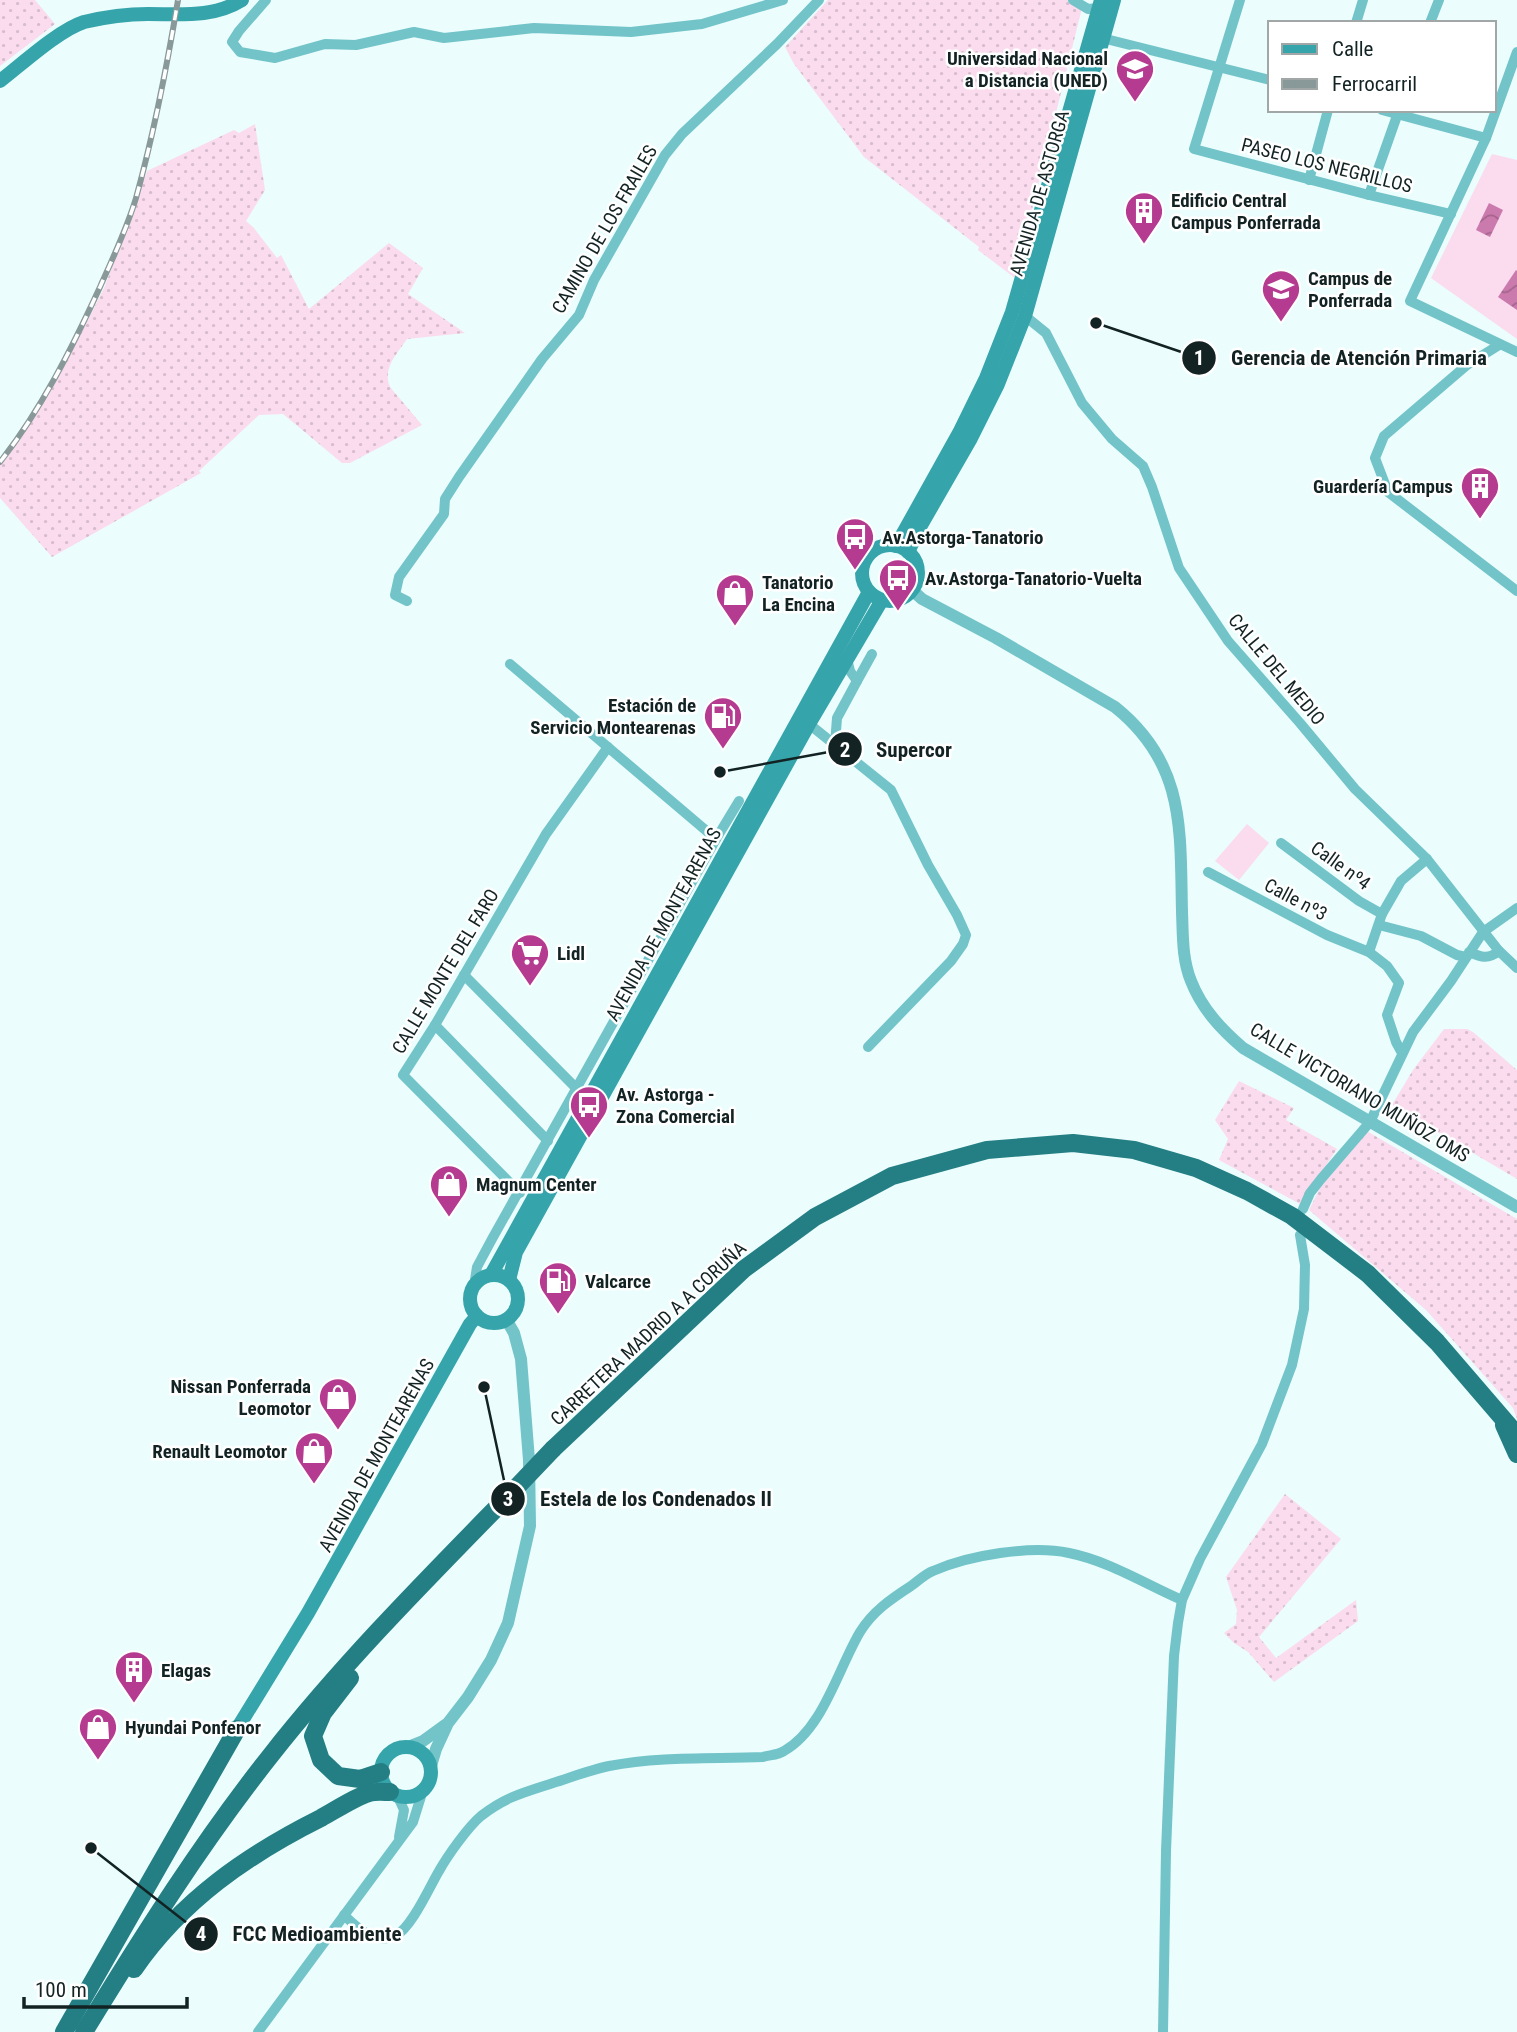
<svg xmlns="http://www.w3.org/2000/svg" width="1517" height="2032" viewBox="0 0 1517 2032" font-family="'Roboto Condensed',sans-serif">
<defs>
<pattern id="grass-dots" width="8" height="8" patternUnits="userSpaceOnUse" patternTransform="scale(1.75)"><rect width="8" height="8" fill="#fbdbee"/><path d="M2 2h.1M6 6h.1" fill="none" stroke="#d6bccc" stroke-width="1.8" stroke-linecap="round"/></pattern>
<pattern id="water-waves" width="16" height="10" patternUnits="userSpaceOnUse" patternTransform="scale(1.75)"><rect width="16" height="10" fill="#cb7aae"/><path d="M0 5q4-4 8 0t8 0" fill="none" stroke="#a4648d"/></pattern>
</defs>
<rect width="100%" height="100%" fill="#ecfdfd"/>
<!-- grass -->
<g fill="url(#grass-dots)">
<path d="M0,0h35l20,24 -55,42z"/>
<path d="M828,0h240l14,8 -67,270 -37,-28 1,-3 -115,-90 -70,-93 -9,-17z"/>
<path d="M255,124l10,66 -19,31 7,6 24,31 4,-3 28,54 80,-66 34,25 -15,26 57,39 -58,6c-10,15 -25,29 -17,48l32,38 -72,38h-8l-59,-49 -24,1 -60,56 2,2 -149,84 -52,-59v-32l45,-67 44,-81 16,-32 42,-115 87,-41 5,3z"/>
<path d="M1444,1029h23l6,3 44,38v109l-125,-74 21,-35z"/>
<path d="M1239,1081l55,27 -8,12 51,29 -37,55 -81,-44 9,-21 -13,-19z"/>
<path d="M1365,1130l152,89v200l-4,-11 -87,-98 -117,-100 19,-38z"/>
<path d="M1285,1494l56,45 -82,98 17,21 80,-58 2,21 -84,61 -26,-30 -14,-9 -10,-10 12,-9 1,-14 -11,-33z"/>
</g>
<!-- garden -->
<g fill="#fbdbee">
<path d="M1492,154l25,6v179l-86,-61z"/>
<path d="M1247,824l22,19 -30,37 -24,-19z"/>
</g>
<!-- water -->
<g fill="url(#water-waves)">
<path d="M1489,203l14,7 -13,27 -14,-7z"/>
<path d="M1516,270l1,1v39l-19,-13z"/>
</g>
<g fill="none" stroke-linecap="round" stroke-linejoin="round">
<!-- minor -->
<g stroke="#72c4c9" stroke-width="10">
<path d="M266,0l-27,31 -7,11 8,10 35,6 50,-14 31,1 58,-13 30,6 90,-10 97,4 71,-8 81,-24"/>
<path d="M1073,0l15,9 10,-1"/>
<path d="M1240,0l-46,149 175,46 82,19"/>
<path d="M1356,23l7,-23"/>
<path d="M1430,23l9,-23"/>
<path d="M1102,38l168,42"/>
<path d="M1517,52l-31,86 -76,163 107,51"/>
<path d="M1382,110l104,28"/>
<path d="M1309,180l19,-70"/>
<path d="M1369,195l30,-85"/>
<path d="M1025,316l21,17 36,70 30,36 31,27 9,21 27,81 49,73 72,82 55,66 72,70 72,92 18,17"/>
<path d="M1499,345l-32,20 -83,71 -9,22 13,34 129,99"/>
<path d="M407,601l-12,-6 4,-18 45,-63 1,-15 14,-22 83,-118 37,-44 15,-35 71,-125 17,-21 95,-90 42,-44"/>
<path d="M510,664l206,175"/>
<path d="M857,681l15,-27"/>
<path d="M809,724l82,66 37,75 29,50 9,20 -3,9 -12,17 -83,86"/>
<path d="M835,744l2,-26 20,-37 -7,-10 -3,-12"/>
<path d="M1281,843l78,58 23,13"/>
<path d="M1208,872l119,63 42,17 18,14 12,17 -12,32 9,27 6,11"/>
<path d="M1379,925l42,11 36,19 9,2"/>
<path d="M1369,952l13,-38 19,-33 26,-22"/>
<path d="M1469,952c12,5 19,8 30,-1"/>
<path d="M464,975l113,114"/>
<path d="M435,1025l113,116"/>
<path d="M520,1193l-117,-118 32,-50 111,-191 62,-87"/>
<path d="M1303,1209l7,-16 11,-14 49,-57 43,-90 38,-51 32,-49 34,-24"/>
<path d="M474,1286l3,-19 15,-28 224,-400 23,-38"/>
<path d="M397,1795l7,15 -5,27"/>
<path d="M344,1915c12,12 31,30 51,21 16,-7 35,-50 44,-65 9,-16 29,-44 42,-55 24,-19 44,-24 72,-33 19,-6 37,-13 56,-17 51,-10 103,-7 154,-9 7,-2 15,-2 21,-6 39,-22 54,-82 76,-119 13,-21 31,-33 51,-46 7,-5 14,-12 22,-15 36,-16 98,-26 136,-18 40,8 76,31 113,47"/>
<path d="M258,2032l155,-210 10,-32"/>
<path d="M1163,2032l3,-181 8,-195 4,-33 4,-23 18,-41 62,-115 30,-79 12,-56 1,-44 -5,-30"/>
</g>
<!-- tertiary -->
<g stroke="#72c4c9" stroke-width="12">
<path d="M912,590l10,9 74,39 119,69c71,57 65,123 67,205 1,23 0,47 9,69 11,28 30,48 52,67l274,159"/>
<path d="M408,1747l15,-6 22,-16"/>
<path d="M430,1769l6,-20 12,-26 20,-26 23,-37 17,-37 22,-97 -1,-66 -8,-101 -7,-26 -8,-14"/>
</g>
<!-- secondary -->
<g stroke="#35a5ab" stroke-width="14">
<path d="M0,81c22,-17 59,-51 84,-59 21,-5 42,-8 64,-8 33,0 65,4 94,-14"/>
<circle cx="890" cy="573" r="28"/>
<path d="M896,546l63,-113 27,-55 26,-66 89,-312"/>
<path d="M908,552l12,-25 50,-87 28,-56 27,-68 89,-316"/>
<path d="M491,1275l378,-683"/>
<circle cx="494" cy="1299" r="24"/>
<path d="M509,1280l7,-28 293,-528 73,-124"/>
<path d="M237,1729l71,-116 162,-289 7,-8"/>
<circle cx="406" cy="1772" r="25"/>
</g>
<!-- trunk -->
<g stroke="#247f84" stroke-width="18">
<path d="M1504,1425l13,29"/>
<path d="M553,1449l191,-180 71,-52 77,-41 95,-26 86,-7 61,7 62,18 51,23 45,25 76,58 69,68 80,93"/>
<path d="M350,1678l-27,35 -10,23 8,24 17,16 22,3 21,-7"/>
<path d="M134,1969c48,-69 113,-114 187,-151 13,-7 34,-21 48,-25 6,-2 15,-1 21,-1"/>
<path d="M64,2032l173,-303"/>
<path d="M84,2032c58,-95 118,-190 187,-277 74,-94 158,-178 241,-263"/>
</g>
<!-- rail casing -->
<g stroke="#89999a" stroke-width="6">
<path id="rail" d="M0,462c41,-52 72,-114 100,-175 13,-29 27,-59 36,-89 18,-65 31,-132 42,-198"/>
</g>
<!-- rail -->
<use href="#rail" stroke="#fff" stroke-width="3.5" stroke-dasharray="10" stroke-linecap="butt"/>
<!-- trunk-bridge -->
<path stroke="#247f84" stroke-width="18" d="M512,1492l41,-43"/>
</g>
<!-- icons -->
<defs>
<g id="university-pin" transform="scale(2.0125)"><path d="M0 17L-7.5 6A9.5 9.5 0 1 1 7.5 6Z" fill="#b43b90" stroke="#fff"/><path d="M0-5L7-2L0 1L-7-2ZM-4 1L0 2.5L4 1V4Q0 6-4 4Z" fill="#fff"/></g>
<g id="building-pin" transform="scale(2.0125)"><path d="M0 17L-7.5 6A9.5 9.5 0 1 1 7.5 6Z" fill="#b43b90" stroke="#fff"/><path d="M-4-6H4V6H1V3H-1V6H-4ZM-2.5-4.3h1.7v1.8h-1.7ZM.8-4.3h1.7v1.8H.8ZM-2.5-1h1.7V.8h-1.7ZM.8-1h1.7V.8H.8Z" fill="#fff"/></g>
<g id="bus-pin" transform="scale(2.0125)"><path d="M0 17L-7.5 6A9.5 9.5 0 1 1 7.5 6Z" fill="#b43b90" stroke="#fff"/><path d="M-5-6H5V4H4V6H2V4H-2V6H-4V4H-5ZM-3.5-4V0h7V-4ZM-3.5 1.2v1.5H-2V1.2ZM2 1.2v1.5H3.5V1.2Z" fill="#fff"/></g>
<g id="shop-pin" transform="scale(2.0125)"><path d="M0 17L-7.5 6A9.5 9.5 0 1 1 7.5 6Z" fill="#b43b90" stroke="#fff"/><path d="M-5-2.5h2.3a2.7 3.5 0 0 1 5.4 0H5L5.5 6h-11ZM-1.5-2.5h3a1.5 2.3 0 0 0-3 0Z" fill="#fff"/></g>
<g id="fuel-pin" transform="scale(2.0125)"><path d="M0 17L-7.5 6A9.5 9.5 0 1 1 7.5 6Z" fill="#b43b90" stroke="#fff"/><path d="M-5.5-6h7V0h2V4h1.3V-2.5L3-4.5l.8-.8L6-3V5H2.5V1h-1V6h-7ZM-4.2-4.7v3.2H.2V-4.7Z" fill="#fff"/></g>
<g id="supermarket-pin" transform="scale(2.0125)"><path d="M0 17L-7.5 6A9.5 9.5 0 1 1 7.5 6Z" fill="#b43b90" stroke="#fff"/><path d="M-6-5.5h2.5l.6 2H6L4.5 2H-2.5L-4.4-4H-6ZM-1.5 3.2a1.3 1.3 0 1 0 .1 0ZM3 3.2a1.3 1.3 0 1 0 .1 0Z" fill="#fff"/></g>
</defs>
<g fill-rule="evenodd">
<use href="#university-pin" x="1135" y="69"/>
<use href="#building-pin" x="1144" y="211"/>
<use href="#university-pin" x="1281" y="289"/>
<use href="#building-pin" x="1480" y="486"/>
<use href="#bus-pin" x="855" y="537"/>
<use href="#bus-pin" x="898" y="578"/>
<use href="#shop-pin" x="735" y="593"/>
<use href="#fuel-pin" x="723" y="716"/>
<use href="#supermarket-pin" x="530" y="953"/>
<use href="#bus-pin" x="589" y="1105"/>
<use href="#shop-pin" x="449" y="1184"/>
<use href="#fuel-pin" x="558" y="1281"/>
<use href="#shop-pin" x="338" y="1397"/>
<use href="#shop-pin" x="314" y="1451"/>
<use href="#building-pin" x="134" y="1670"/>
<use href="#shop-pin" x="98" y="1727"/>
</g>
<g text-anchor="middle" stroke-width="5" stroke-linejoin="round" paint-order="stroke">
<!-- poi labels -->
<g font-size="19" font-weight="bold" fill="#132324" stroke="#fff" text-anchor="start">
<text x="1108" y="65" text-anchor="end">Universidad Nacional<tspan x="1108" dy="22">a Distancia (UNED)</tspan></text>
<text x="1171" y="207">Edificio Central<tspan x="1171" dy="22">Campus Ponferrada</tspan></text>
<text x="1308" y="285">Campus de<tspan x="1308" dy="22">Ponferrada</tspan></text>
<text x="1453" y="493" text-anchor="end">Guardería Campus</text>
<text x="882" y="544">Av.Astorga-Tanatorio</text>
<text x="925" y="585">Av.Astorga-Tanatorio-Vuelta</text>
<text x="762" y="589">Tanatorio<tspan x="762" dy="22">La Encina</tspan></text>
<text x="696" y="712" text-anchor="end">Estación de<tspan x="696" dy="22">Servicio Montearenas</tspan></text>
<text x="557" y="960">Lidl</text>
<text x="616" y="1101">Av. Astorga -<tspan x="616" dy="22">Zona Comercial</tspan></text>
<text x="476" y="1191">Magnum Center</text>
<text x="585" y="1288">Valcarce</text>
<text x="311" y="1393" text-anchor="end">Nissan Ponferrada<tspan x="311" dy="22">Leomotor</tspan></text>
<text x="287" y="1458" text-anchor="end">Renault Leomotor</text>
<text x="161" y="1677">Elagas</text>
<text x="125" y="1734">Hyundai Ponfenor</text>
</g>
<!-- street labels -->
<g font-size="19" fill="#132324" stroke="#fff">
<text transform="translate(1327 165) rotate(14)" y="7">PASEO LOS NEGRILLOS</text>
<text transform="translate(1039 193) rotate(-74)" y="7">AVENIDA DE ASTORGA</text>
<text transform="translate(604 229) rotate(-60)" y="7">CAMINO DE LOS FRAILES</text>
<text transform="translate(1277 669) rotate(50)" y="7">CALLE DEL MEDIO</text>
<text transform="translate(1341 865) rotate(36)" y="7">Calle nº4</text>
<text transform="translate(1296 899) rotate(28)" y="7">Calle nº3</text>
<text transform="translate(663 924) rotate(-61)" y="7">AVENIDA DE MONTEARENAS</text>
<text transform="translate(445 971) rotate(-59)" y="7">CALLE MONTE DEL FARO</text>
<text transform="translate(1360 1092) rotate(31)" y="7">CALLE VICTORIANO MUÑOZ OMS</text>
<text transform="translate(648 1333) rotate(-43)" y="7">CARRETERA MADRID A A CORUÑA</text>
<text transform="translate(376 1455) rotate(-61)" y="7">AVENIDA DE MONTEARENAS</text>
</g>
</g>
<!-- callouts -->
<path fill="none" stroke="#132324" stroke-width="2.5" d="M1096 323L1199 358M720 772L845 749M484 1387L508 1499M91 1848L201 1934"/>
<g fill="#132324" stroke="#fff" stroke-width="2.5">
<circle cx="1096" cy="323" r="7"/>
<circle cx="720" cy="772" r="7"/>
<circle cx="484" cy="1387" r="7"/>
<circle cx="91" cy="1848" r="7"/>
<circle cx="1199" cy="358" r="18"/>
<circle cx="845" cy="749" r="18"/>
<circle cx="508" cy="1499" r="18"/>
<circle cx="201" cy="1934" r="18"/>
</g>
<g font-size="21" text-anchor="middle" font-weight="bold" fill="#fff">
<text x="1199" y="365">1</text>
<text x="845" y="757">2</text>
<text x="508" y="1506">3</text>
<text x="201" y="1941">4</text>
</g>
<g font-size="21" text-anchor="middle" font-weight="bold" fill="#132324" stroke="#fff" stroke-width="5" stroke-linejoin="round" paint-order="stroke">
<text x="1359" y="365">Gerencia de Atención Primaria</text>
<text x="914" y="757">Supercor</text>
<text x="656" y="1506">Estela de los Condenados II</text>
<text x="317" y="1941">FCC Medioambiente</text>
</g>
<!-- legend -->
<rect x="1268" y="21" width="228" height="91" fill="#ffffff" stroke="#a1a7a7" stroke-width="2"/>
<rect x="1282" y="44" width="35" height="10" fill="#35a5ab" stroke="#a1a7a7" stroke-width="2"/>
<text x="1332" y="56" font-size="21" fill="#132324">Calle</text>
<rect x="1282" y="79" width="35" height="10" fill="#89999a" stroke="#a1a7a7" stroke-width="2"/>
<text x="1332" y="91" font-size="21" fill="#132324">Ferrocarril</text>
<!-- scale -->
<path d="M24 1997v10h163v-10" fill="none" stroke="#132324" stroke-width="3.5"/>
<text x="35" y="1997" font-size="21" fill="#132324" stroke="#ffffff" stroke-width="5" paint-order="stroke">100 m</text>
</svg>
